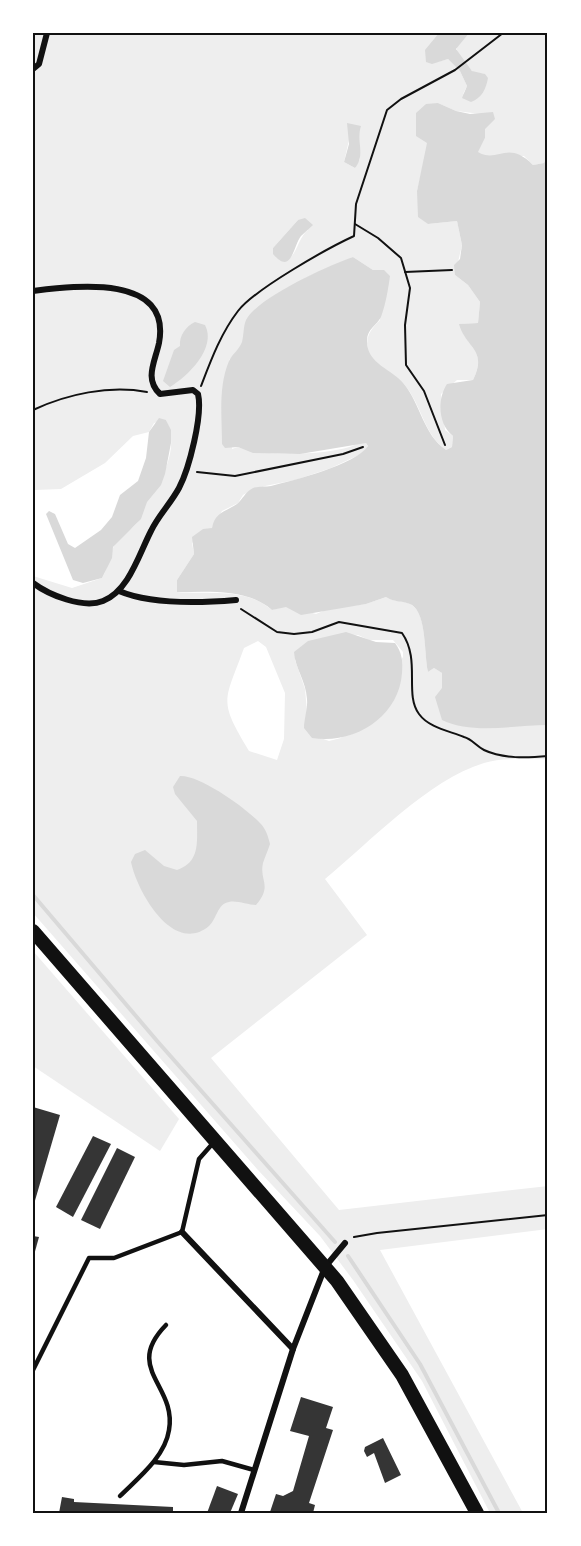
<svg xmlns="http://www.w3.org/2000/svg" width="581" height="1546" viewBox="0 0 581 1546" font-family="'Varela Round',sans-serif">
<rect width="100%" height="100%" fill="#fff"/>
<!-- green -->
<g fill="#eee" fill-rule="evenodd">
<path d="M33,33h406l-5,7 3,22 11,-3 12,12 7,15 -4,8 22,-20 -11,-1 -16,-18 -2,-10 12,-12h80v122l-4,8 -11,2 -9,-9h-40l-7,-3 8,-15 -4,-24 -25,-3 -18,-8 -21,88 11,33 29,-3 5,24 -7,30 13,10 12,17 -2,21 -18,1c6,26 28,24 13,56h-16l-16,14 4,36 8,6 -1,11 -6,3c-23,-17 -24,-45 -42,-66 -10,-11 -30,-17 -35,-31 -5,-15 1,-23 11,-33l-7,-50 -20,-13 -48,21 -76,82 3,89 6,-2c24,10 98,9 121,-4h7l2,3 -5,7 -32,15 -36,12 -40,8 -12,7 -5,8 -16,8 -10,17 -20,15 2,11 -17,26v12c33,3 68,-5 95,18l14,-4 30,8 12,-5 38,-5 20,-7c9,6 18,2 27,9 14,10 11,49 15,66l6,-4 8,5v15l97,37h9v34c-20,1 -45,-2 -64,4 -56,17 -114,79 -159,116l42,56 -156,123 128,152 209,-24v43l-168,21 143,263h-33l-68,-132 -69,-101 -33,-44 -63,-67 -224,-256v-337l39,12 30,-10c7,-11 7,-24 13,-34 6,-10 17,-14 23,-22 5,-6 4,-15 9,-21 16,-22 33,-54 19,-81l-12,3 -5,9 -16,4 -28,27 -44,26 -26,1 -2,-4zM359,131l1,28 -5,9 -11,-6 5,-22zM298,220l10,10c-12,9 -11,33 -28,30l-7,-12zM339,634l19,1 11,5h24l10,12v5l-62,81 -12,3 -20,-7 -4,-45 -10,-29 14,-16zM258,641l8,6 19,46 -1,46 -7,21 -28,-9c-31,-52 -25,-48 -5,-103z"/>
<path d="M33,951l146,168 -19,32 -127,-85z"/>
</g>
<!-- water -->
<g fill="#d9d9d9">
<path d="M439,33h30l-13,16 16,22 13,3 3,4c-2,11 -6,20 -17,24l-9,-4 5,-12 -7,-15 -12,-12 -16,5 -6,-2 -1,-12z"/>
<path d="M438,103l18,8 14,3 23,-2 2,7 -10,10v9l-7,14c20,12 29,-13 55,13l11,-2 4,-8v570c-34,0 -75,10 -106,-5l-7,-23 7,-9v-15l-8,-5 -6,4c-4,-17 -1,-57 -16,-67 -9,-5 -18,-2 -26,-8l-20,7 -65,11 -15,-8 -14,3c-25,-22 -63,-18 -95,-18v-12l17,-26 -2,-17 11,-8 9,-1c3,-16 13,-16 25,-24 6,-5 8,-12 16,-16 5,-2 13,-1 18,-2 23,-6 84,-21 97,-40l-2,-3 -66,11 -47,-1 -15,-6 -13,1 -3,-4c0,-27 -4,-57 7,-83 3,-7 10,-11 13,-19 2,-7 1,-15 4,-22 11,-22 83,-55 107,-63l20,13h11l6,6c-2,14 -4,27 -9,41 -4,8 -14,12 -14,23 -1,24 25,29 37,44 17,21 19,50 42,66l6,-3 1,-11c-15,-11 -16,-37 -6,-52l26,-4c15,-31 -7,-31 -14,-56l19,-1 2,-21 -12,-17 -13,-10 -1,-10 6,-6 2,-14 -5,-24 -29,3 -10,-7 -1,-26 10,-48 -11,-7v-23l10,-9z"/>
<path d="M347,123l14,3c-5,14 5,30 -6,42l-11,-6 5,-18z"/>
<path d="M305,218l8,7c-4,4 -8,7 -12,11 -8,10 -9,40 -28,18v-6l25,-28z"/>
<path d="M195,322l10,3c12,23 -17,51 -35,62l-7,-6 11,-31 6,-4c-1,-10 6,-20 15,-24z"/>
<path d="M159,418l7,2 5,10v13l-6,31 -4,11 -14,17 -6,17 -28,28 -1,11 -10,20 -19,5 -10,-3 -27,-66 3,-3 6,3 13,30 7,4 26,-18 11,-13 8,-22 18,-14 8,-23 3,-26z"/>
<path d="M346,632l30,10 19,1c7,9 8,19 7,30 -3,44 -48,72 -90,65l-8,-10c0,-9 4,-20 3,-29 -1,-18 -12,-31 -13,-47l14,-11z"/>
<path d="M180,776c20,-1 66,32 80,47 6,6 8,13 10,21 -2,6 -5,13 -7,19 -4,18 10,22 -7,42 -8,0 -20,-5 -27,-3 -12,2 -12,17 -20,24 -36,30 -72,-35 -78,-64l4,-8 10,-4 19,16 13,4c23,-8 20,-27 20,-49l-22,-27 -2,-7z"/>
</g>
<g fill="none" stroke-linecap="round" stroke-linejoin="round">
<!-- stream -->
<g stroke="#d9d9d9" stroke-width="4">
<path d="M33,895l125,147 177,200"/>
<path d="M348,1256l72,108 79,149"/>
</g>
</g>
<!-- building -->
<g fill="#353535">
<path d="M33,1107l27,8 -26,89h-1z"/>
<path d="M93,1136l18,8 -38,73 -17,-10z"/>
<path d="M117,1148l18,9 -35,72 -19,-9z"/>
<path d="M33,1236l6,1 -5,18h-1z"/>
<path d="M301,1397l32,10 -7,21 7,2 -24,73 6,2 -2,8h-40l-3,-1 6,-18 7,2 10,-5 16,-55 -19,-5z"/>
<path d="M383,1438l18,37 -16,8 -11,-30 -7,4 -3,-6 1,-4z"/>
<path d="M217,1486l21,8 -8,19h-23z"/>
<path d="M62,1497l12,2v3l99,5v6h-114z"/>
</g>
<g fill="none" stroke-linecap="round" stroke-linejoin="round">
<!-- path -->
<g stroke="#111" stroke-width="2">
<path d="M355,224l23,14 23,20 9,30 -5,37 1,40 18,26 21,54"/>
<path d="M405,272l47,-2"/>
<path d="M201,386c10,-26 20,-53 37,-75 17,-22 90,-63 116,-75l2,-32 31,-94 14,-11 54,-29 48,-37"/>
<path d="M33,410c34,-16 76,-25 114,-18"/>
<path d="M197,472l38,4 108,-22 20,-7"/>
<path d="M241,609l36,23 17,2 18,-2 27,-10 63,11c19,27 2,61 17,81 10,14 31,17 45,23 8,2 12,9 20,13 19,9 43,8 64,6"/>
<path d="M354,1237l23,-4 171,-18"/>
</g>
<!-- service -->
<g stroke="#111" stroke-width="4.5">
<path d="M33,1370l56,-112h25l68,-26 17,-73 15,-17"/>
<path d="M154,1462l30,3 38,-4 32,9"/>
<path d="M120,1496c18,-18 45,-39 49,-66 8,-45 -46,-61 -3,-105"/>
</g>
<!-- minor -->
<g stroke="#111" stroke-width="6">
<path d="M33,69l6,-5 8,-31"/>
<path d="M33,291c41,-5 139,-18 126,52 -4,19 -15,36 1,51l33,-4 5,4c5,21 -9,75 -19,94 -8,15 -21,28 -28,43 -12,23 -22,60 -48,70 -20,8 -54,-6 -70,-18"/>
<path d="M119,591c33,14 82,12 117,9"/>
<path d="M182,1232l111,117 32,-82 20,-24"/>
<path d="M241,1513l52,-164"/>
</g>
<!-- primary -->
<path stroke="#111" stroke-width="14" d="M33,931l304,350 65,94 75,138"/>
</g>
<!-- border -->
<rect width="581" height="1546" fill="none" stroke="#ffffff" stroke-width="69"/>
<rect x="34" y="34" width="512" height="1478" fill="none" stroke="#111" stroke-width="2"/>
</svg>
